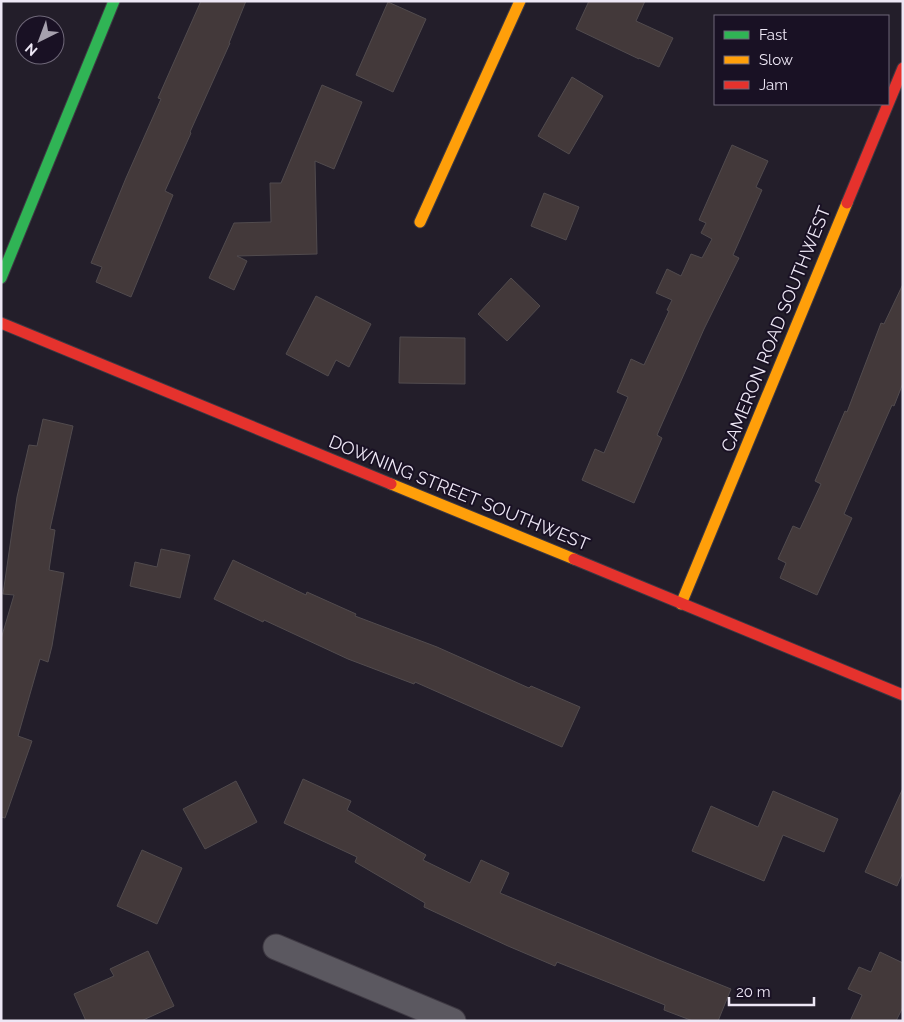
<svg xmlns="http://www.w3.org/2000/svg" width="904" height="1022" viewBox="0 0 904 1022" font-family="Raleway,sans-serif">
<rect width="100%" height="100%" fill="#231e2a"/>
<!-- building -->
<g fill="#43393a" stroke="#514b4e">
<path d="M201,1h45l-17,42h1l-40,89 1,1 -26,58 8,4 -42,102 -35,-15 6,-15 -11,-4 35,-85 35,-79 -3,-1z"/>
<path d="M589,1h56l-9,20 37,17 -14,29 -20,-9v1l-63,-30z"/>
<path d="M388,2l38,17 -33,73 -37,-17z"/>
<path d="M572,77l31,19 -34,58 -31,-18z"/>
<path d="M322,85l40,17 -28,67 -19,-8 2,93 -80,2 10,5 -13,29 -25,-12 25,-55 37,-1 -1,-39h11z"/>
<path d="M732,145l36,16 -12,26 6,3 -29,65 6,3 -35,71 -47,106 5,3 -28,65 -52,-23 13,-31 9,4 24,-56 -11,-5 14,-33 13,6 25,-54 -2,-1 5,-10 -16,-7 11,-24 14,7 10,-22 11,4 10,-19 -11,-6 5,-10 -7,-3z"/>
<path d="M544,193l35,14 -13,33 -35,-14z"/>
<path d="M511,278l29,28 -33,35 -29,-27z"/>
<path d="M903,284v99l-9,23 -2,-1 -48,109 8,4 -35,77 -37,-17 6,-15 -8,-4 15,-33 7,3 21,-45 -6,-3 30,-70 2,1 34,-89 3,1z"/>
<path d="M316,296l55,28 -22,43 -13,-7 -8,16 -42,-22z"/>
<path d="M400,337l65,1v46l-66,-1z"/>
<path d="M43,419l30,7 -23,103 5,1 -6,40 15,3 -12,73 -4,16 -8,-3 -22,77 14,5 -27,77 -4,-1v-178l13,-44 -11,-1 14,-97 12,-52 8,1z"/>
<path d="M161,549l29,6 -10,43 -50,-12 5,-24 22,5z"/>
<path d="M233,560l73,35 1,-3 49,22 -1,2 82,31 92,41 2,-2 49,21 -18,40 -147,-65 -1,2 -66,-25 -84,-39 -1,2 -49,-23z"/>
<path d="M303,779l48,22 -4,9 79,45 -3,5 47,23 11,-23 28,13 -9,20 159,67 72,29 -13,32h-25l-29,-11 1,-5 -108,-43 -2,4 -47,-20 -84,-39 1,-4 -70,-41 2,-5 -73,-34z"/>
<path d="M236,781l21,41 -52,27 -22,-40z"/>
<path d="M903,788v84l-6,14 -32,-14z"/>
<path d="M773,791l65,28 -14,33 -41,-17 -19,46 -72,-30 19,-45 47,21z"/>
<path d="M142,850l40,18 -25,56 -40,-18z"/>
<path d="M148,951l26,55 -33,15h-55l-12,-27 40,-18 -4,-7z"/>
<path d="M880,952l23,11v44l-7,14h-46l12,-26 -14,-6 11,-22 12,5z"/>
</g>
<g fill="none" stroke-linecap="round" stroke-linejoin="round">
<!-- street casing -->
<g stroke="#3e3943" stroke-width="27">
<path id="street" d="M276,947l177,74"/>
</g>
<!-- fast casing -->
<g stroke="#3e3943" stroke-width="13">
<path id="fast" d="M1,278l113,-277"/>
</g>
<!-- slow casing -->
<g stroke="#3e3943" stroke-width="13">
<g id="slow">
<path d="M420,222l100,-221"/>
<path d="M391,484l183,75"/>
<path d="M681,604l166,-401"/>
</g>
</g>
<!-- jam casing -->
<g stroke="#3e3943" stroke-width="13">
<g id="jam">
<path d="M847,203l56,-135"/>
<path d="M1,323l390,161"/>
<path d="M574,559l329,136"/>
</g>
</g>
<!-- street -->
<use href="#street" stroke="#5b5860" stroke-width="25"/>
<!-- fast -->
<use href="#fast" stroke="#30b455" stroke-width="11"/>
<!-- slow -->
<use href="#slow" stroke="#ff9f0a" stroke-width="11"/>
<!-- jam -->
<use href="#jam" stroke="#e5322d" stroke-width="11"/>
</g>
<g text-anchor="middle" stroke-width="4" stroke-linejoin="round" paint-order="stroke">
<!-- street labels -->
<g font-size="18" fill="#ede7f5" stroke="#191124">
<text transform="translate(776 329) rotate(-68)" y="6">CAMERON ROAD SOUTHWEST</text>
<text transform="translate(459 493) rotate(22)" y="6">DOWNING STREET SOUTHWEST</text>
</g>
</g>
<!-- border -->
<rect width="904" height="1022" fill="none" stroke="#ede7f5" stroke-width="5"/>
<!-- legend -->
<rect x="714" y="15" width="175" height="90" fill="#191124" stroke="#6e6778"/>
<rect x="724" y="31" width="25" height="8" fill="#30b455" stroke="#6e6778"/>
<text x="759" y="40" font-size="15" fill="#ede7f5">Fast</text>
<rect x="724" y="56" width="25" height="8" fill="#ff9f0a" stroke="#6e6778"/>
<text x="759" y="65" font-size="15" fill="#ede7f5">Slow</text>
<rect x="724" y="81" width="25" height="8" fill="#e5322d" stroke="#6e6778"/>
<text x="759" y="90" font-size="15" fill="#ede7f5">Jam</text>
<!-- north arrow -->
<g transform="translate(40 40) rotate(222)"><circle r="24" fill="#191124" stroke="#6e6778"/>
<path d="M0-4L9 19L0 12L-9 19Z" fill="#a6a1ae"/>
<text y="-8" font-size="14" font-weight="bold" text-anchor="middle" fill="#ede7f5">N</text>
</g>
<!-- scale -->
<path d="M729 997v8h85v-8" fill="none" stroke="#ede7f5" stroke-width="2.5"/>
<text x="736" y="997" font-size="15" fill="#ede7f5" stroke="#191124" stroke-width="4" paint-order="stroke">20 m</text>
</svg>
